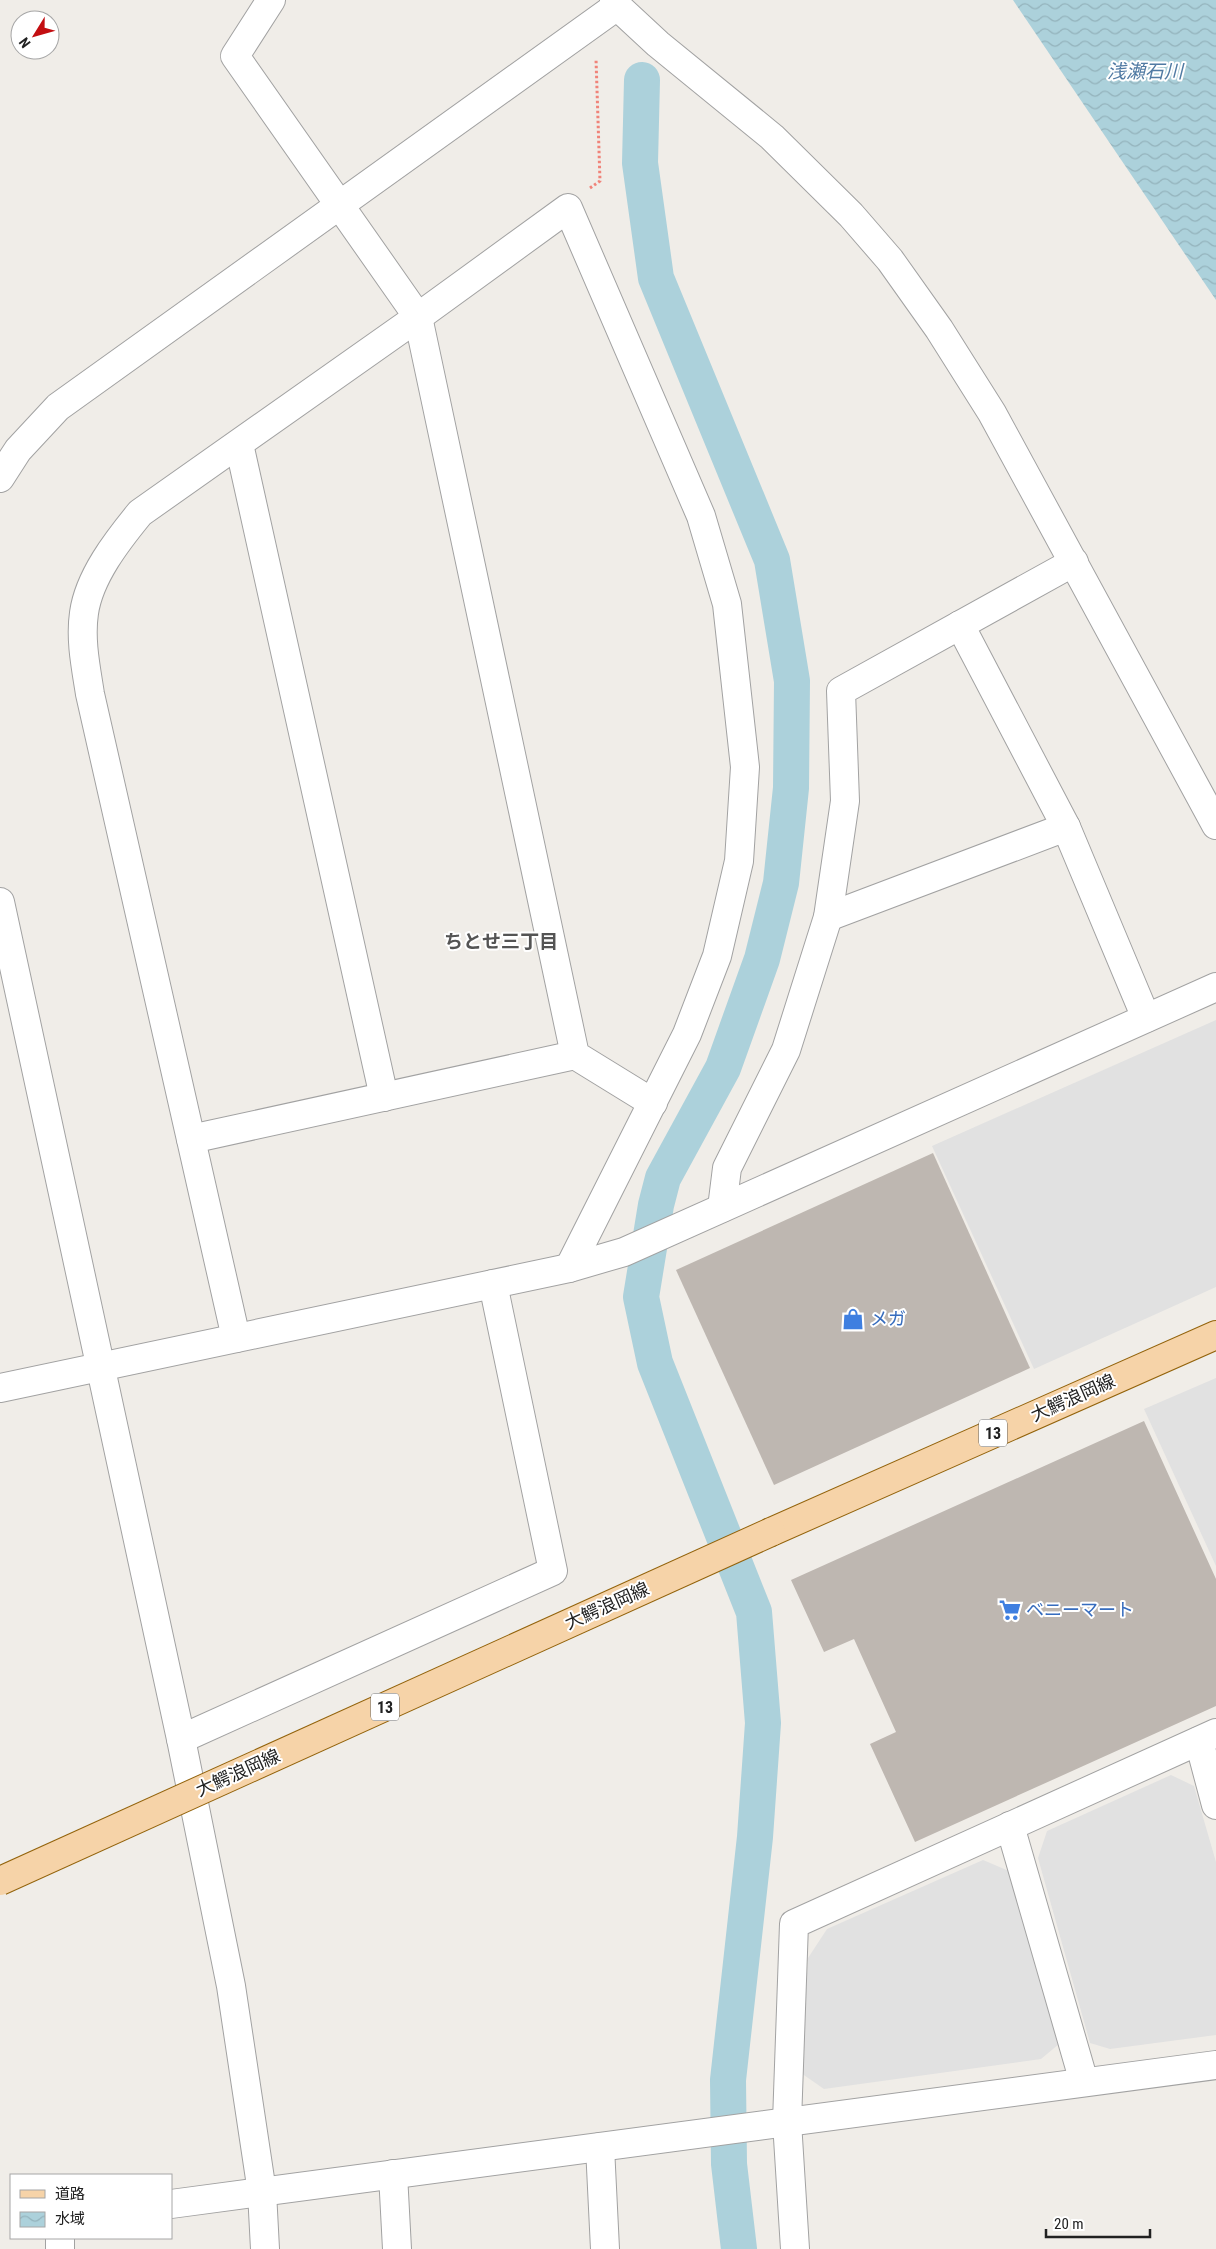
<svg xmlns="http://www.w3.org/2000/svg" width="1216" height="2249" viewBox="0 0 1216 2249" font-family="'Roboto Condensed','Noto Sans JP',sans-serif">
<defs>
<pattern id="water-waves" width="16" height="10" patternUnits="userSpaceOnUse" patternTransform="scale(1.25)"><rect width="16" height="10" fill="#acd1db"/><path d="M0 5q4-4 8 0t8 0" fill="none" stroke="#94b3bc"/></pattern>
</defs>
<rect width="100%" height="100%" fill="#f0ede8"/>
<!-- parking -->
<g fill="#e1e1e1">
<path d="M1216,1020v267l-182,82 -102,-223z"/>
<path d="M1216,1378v188l-72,-157z"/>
<path d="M1171,1775l23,11 22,76v173l-106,14 -20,-6 -52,-185 9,-27z"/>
<path d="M983,1860l26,11 50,173 -18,15 -217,30 -23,-16 7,-115 19,-29z"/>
</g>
<!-- water -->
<path fill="url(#water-waves)" d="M1013,0h203v300z"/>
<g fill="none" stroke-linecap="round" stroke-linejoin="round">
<!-- canal -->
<path stroke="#acd1db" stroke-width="36" d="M642,80l-2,83 16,115 116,282 20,121 -1,107 -10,95 -19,76 -39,109 -60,110 -7,27 -15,92 14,66 99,249 9,111 -8,114 -27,243 1,84 10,85"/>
</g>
<!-- building -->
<g fill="#beb7b1">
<path d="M933,1153l97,215 -256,117 -98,-215z"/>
<path d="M1144,1421l72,158v127l-301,136 -45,-98 26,-12 -42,-93 -30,13 -33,-72z"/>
</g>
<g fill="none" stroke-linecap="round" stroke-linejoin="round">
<!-- minor casing -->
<g stroke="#a2a2a2" stroke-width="30">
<g id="minor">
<path d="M271,0l-36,56 183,261 157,738 78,48"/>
<path d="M239,444l145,653"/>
<path d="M0,478l18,-28 40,-43 559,-401"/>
<path d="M960,625l106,202 80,191"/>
<path d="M0,902l181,837 50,247 31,206 3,57"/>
<path d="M828,917l238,-90"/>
<path d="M191,1139l384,-84"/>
<path d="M722,1208l5,-40 59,-118 42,-133 17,-116 -4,-110 233,-129"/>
<path d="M236,1338l-146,-644c-4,-26 -10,-54 -6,-81 5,-36 33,-72 56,-100l278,-196 150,-109 133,308 26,88 18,163 -6,94 -22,95 -30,78 -118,234"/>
<path d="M0,1388l569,-120 55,-16 592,-265"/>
<path d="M181,1739l372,-168 -60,-287"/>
<path d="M1199,1741l17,64"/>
<path d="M1010,1826l74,256"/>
<path d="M600,2147l5,102"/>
<path d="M393,2174l4,75"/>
<path d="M171,2204l1045,-139"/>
<path d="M60,2238v11"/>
<path d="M795,2249l-8,-127 7,-198 422,-191"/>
</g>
</g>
<!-- tertiary casing -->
<g stroke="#a2a2a2" stroke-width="30">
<path id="tertiary" d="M614,0l3,6 41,38 114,93 79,78 39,45 49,69 53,84 224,412"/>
</g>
<!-- primary casing -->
<g stroke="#93630b" stroke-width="30">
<path id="primary" d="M771,1532l445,-197"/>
</g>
<!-- path -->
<path stroke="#f08379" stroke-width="3" stroke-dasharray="2.5 2.5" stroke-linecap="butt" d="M590,188l10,-7 -4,-122"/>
<!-- minor -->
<use href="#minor" stroke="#fff" stroke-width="28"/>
<!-- tertiary -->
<use href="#tertiary" stroke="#fff" stroke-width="28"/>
<!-- primary -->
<use href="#primary" stroke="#f6d3a8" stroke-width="28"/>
<!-- primary-bridge casing -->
<g stroke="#93630b" stroke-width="30" stroke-linecap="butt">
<path id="primary-bridge" d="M0,1881l771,-349"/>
</g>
<!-- primary-bridge -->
<use href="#primary-bridge" stroke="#f6d3a8" stroke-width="28"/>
</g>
<!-- icons -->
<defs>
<g id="shop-bare" transform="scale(1.725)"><path d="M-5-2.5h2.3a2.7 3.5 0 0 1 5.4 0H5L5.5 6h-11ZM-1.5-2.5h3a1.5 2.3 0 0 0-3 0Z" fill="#3f7fe0" stroke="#fff" stroke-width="2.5" paint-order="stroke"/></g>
<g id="supermarket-bare" transform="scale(1.725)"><path d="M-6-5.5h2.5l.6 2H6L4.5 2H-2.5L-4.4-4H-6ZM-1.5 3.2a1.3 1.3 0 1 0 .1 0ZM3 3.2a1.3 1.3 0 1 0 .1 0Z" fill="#3f7fe0" stroke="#fff" stroke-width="2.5" paint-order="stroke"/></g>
</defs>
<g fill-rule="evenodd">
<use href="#shop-bare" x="853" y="1319"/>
<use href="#supermarket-bare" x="1010" y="1610"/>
</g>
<g text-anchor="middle" stroke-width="4" stroke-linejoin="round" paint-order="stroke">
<!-- shield labels -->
<g fill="#fff" stroke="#646464" stroke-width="1">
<rect x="979" y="1419.5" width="28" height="27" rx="4"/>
<rect x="371" y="1693.5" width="28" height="27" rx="4"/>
</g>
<g font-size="16" font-weight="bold" fill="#212121">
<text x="993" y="1439">13</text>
<text x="385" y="1713">13</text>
</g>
<!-- shop labels -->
<g font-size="18" fill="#366cbe" stroke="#fff" text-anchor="start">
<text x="870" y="1325">メガ</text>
<text x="1026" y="1616">ベニーマート</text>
</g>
<!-- street labels -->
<g font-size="18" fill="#212121" stroke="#fff">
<text transform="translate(1073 1398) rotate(-24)" y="6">大鰐浪岡線</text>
<text transform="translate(607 1606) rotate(-24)" y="6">大鰐浪岡線</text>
<text transform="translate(238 1773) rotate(-24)" y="6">大鰐浪岡線</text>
</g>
<!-- water labels -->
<g font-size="19" font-style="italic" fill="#507aa3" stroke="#fff">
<text x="1145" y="78">浅瀬石川</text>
</g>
<!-- neighbourhood labels -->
<g font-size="19" font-weight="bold" fill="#545454" stroke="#fff">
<text x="501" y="948">ちとせ三丁目</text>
</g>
</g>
<!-- legend -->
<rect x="10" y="2174" width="162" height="65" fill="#ffffff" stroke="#a6a6a6"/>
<rect x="20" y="2190" width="25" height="8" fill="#f6d3a8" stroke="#a6a6a6"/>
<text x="55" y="2199" font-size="15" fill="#212121">道路</text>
<rect x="20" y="2212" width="25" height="15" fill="url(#water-waves)" stroke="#a6a6a6"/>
<text x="55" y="2224" font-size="15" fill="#212121">水域</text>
<!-- north arrow -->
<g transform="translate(35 35) rotate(233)"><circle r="24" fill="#ffffff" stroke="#a6a6a6"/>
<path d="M0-4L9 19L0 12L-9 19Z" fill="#c30e11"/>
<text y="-8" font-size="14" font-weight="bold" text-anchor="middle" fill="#212121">N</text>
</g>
<!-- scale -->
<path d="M1046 2229v8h104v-8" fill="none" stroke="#212121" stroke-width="2.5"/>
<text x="1054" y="2229" font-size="15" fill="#212121" stroke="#ffffff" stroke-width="4" paint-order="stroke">20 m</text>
</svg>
